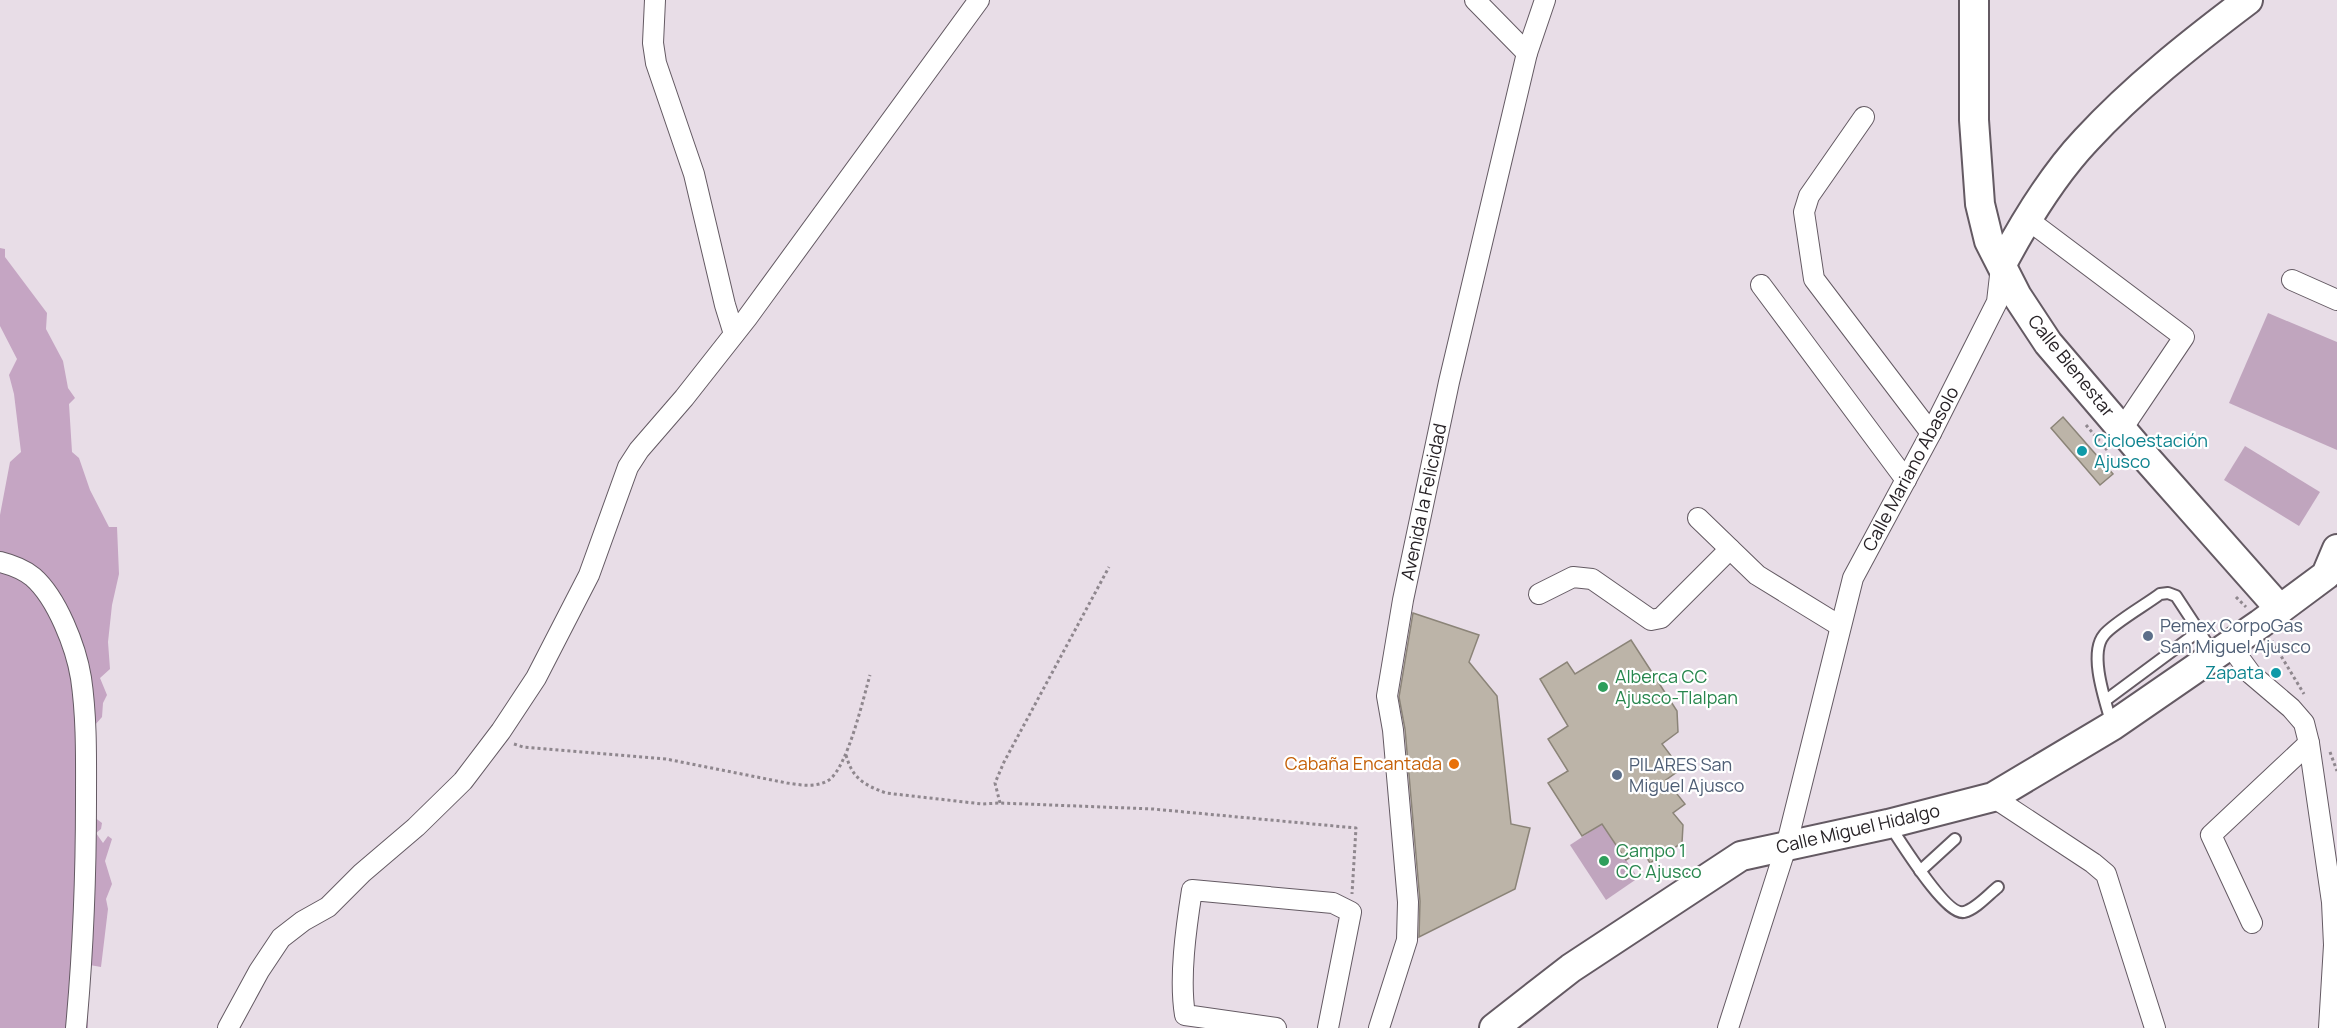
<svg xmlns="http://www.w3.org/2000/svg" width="2337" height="1028" viewBox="0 0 2337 1028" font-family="Manrope,sans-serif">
<rect width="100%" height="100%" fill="#e8dde7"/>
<!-- green -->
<g fill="#c0a5be">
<path d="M2268,313l69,29v108l-108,-47z"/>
<path d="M2245,446l75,46 -21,34 -75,-46z"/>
<path d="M1602,824l36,54 -32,22 -36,-55z"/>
</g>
<!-- forest -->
<path fill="#c5a5c3" d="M0,248l5,1v8l42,56 -1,16 17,32 5,27 7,10 -6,6 3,48 7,6 11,32 19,37h8l2,47 -7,31 -4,37 2,27 -10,9 7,17 -4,8 -1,14 -15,17 7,83 8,6 -1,6 -5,4 7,10 5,-7 4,3 -7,22 7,23 -6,15 2,10 -7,58 -17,-3 -5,34 9,19v11h-88v-513l10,-53 11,-10 -7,-58 -5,-19 8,-16 -17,-33z"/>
<!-- building -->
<g fill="#bcb4a8" stroke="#8b8478" stroke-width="1.5">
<path d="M2063,417l50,57 -13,11 -49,-57z"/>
<path d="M1413,613l66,22 -10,27 28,34 14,128 19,4 -15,61 -96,48 1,-36 -15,-172 -6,-32z"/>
<path d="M1631,640l46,71 1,21 -16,12 19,25 -15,11 19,24 -12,9 10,12 -1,18 -32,20 -8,-13 -16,10 -24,-36 -20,12 -34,-53 20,-12 -20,-32 20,-13 -28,-47 27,-17 8,12z"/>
</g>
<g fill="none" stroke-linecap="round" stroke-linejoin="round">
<!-- lane casing -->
<g stroke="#645a63" stroke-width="14">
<g id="lane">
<path d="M2106,700l93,-69"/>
<path d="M2112,725c-6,-22 -24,-71 -8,-90 8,-11 43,-31 56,-41l8,-1 8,3 38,58"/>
<path d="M1890,826c11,16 56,90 74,86 12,-3 25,-18 34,-25"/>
<path d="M1920,871l35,-32"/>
</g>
</g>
<!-- street casing -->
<g stroke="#645a63" stroke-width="22">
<g id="street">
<path d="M655,0l-2,43 3,20 38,111 31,131 9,29"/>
<path d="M1475,0l52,53"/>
<path d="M1864,117l-55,79 -5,16 10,67 117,154"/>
<path d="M2027,219l157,118 -62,92"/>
<path d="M2292,280l45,20"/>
<path d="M1761,285l145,195"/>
<path d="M1698,518l59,57 83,51"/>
<path d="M0,562c12,3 23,7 33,15 24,21 43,70 48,101 6,41 5,82 5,123 0,76 -3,152 -10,227"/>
<path d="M1539,594l34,-17 19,2 59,41 10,-2 69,-69"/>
<path d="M2229,644l22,30 40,34 13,15 5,20 23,159 2,43 -5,83"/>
<path d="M1993,797l100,66 13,11 49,154"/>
<path d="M2252,923l-41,-88 98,-92"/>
<path d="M228,1028l31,-57 22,-33 22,-17 25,-14 34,-34 54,-46 47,-46 38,-50 35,-53 53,-103 39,-108 11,-17 45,-52 63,-80 232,-318"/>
<path d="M1276,1028l-91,-13c-6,-37 1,-87 7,-125l141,13 18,9 -23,116"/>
<path d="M1379,1028l28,-88 1,-38 -15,-172 -6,-34 16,-96 46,-218 78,-329 18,-53"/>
<path d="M1728,1028l58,-181 67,-269 78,-145 66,-131 4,-35"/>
</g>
</g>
<!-- secondary casing -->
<g stroke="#645a63" stroke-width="32">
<g id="secondary">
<path d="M1974,0v120l6,84 9,37 28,55 31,47 100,117 132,149"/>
<path d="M2002,264c23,-43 50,-88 84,-124 48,-52 105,-97 162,-140"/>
<path d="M1494,1028l77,-60 170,-112 147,-32 105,-27 119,-71 148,-102 66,-49 11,-26"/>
</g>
</g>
<!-- path -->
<g stroke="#8f878e" stroke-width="3" stroke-dasharray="3 3" stroke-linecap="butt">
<path d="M2086,425l21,25"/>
<path d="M2236,597l10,10"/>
<path d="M2272,641l32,53"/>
<path d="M514,744l9,3 143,12 121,24c14,2 29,5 42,-3 19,-14 34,-81 41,-105"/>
<path d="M2330,752l7,19"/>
<path d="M846,755c6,23 18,30 40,38l96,11 18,-1 153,6 203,19 -4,66"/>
<path d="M1000,803l-5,-20 9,-21 105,-195"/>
</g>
<!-- lane -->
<use href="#lane" stroke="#fff" stroke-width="10"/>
<!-- street -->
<use href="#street" stroke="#fff" stroke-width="20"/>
<!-- secondary -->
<use href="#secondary" stroke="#fff" stroke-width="28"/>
</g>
<!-- markers -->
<g fill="#0f9aa8" stroke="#fff" stroke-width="2">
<circle cx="2082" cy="451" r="6"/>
<circle cx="2276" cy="673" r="6"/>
</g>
<g fill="#5c6f8a" stroke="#fff" stroke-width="2">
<circle cx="2148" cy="636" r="6"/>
<circle cx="1617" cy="775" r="6"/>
</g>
<g fill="#2e9e5b" stroke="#fff" stroke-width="2">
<circle cx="1603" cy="687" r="6"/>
<circle cx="1604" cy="861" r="6"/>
</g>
<circle fill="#e8710a" stroke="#fff" stroke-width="2" cx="1454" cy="764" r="6"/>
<g text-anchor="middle" stroke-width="4.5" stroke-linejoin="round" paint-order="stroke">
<!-- street labels -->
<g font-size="18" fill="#272226" stroke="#fff">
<text transform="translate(2071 366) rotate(51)" y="6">Calle Bienestar</text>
<text transform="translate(1911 469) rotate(-62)" y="6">Calle Mariano Abasolo</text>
<text transform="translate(1424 502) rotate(-78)" y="6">Avenida la Felicidad</text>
<text transform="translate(1858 829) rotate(-13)" y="6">Calle Miguel Hidalgo</text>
</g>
<!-- culture labels -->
<g font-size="18" fill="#0d838f" stroke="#fff" text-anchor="start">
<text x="2094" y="447">Cicloestación<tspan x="2094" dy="21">Ajusco</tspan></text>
<text x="2264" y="679" text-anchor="end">Zapata</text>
</g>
<!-- service labels -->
<g font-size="18" fill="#4e5e75" stroke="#fff" text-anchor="start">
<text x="2160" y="632">Pemex CorpoGas<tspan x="2160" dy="21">San Miguel Ajusco</tspan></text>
<text x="1629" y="771">PILARES San<tspan x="1629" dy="21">Miguel Ajusco</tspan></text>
</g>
<!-- leisure labels -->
<g font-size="18" fill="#27864d" stroke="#fff" text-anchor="start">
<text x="1615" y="683">Alberca CC<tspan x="1615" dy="21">Ajusco-Tlalpan</tspan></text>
<text x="1616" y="857">Campo 1<tspan x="1616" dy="21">CC Ajusco</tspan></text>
</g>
<!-- food labels -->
<g font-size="18" fill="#c56008" stroke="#fff" text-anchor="end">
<text x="1442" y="770">Cabaña Encantada</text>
</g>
</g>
</svg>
